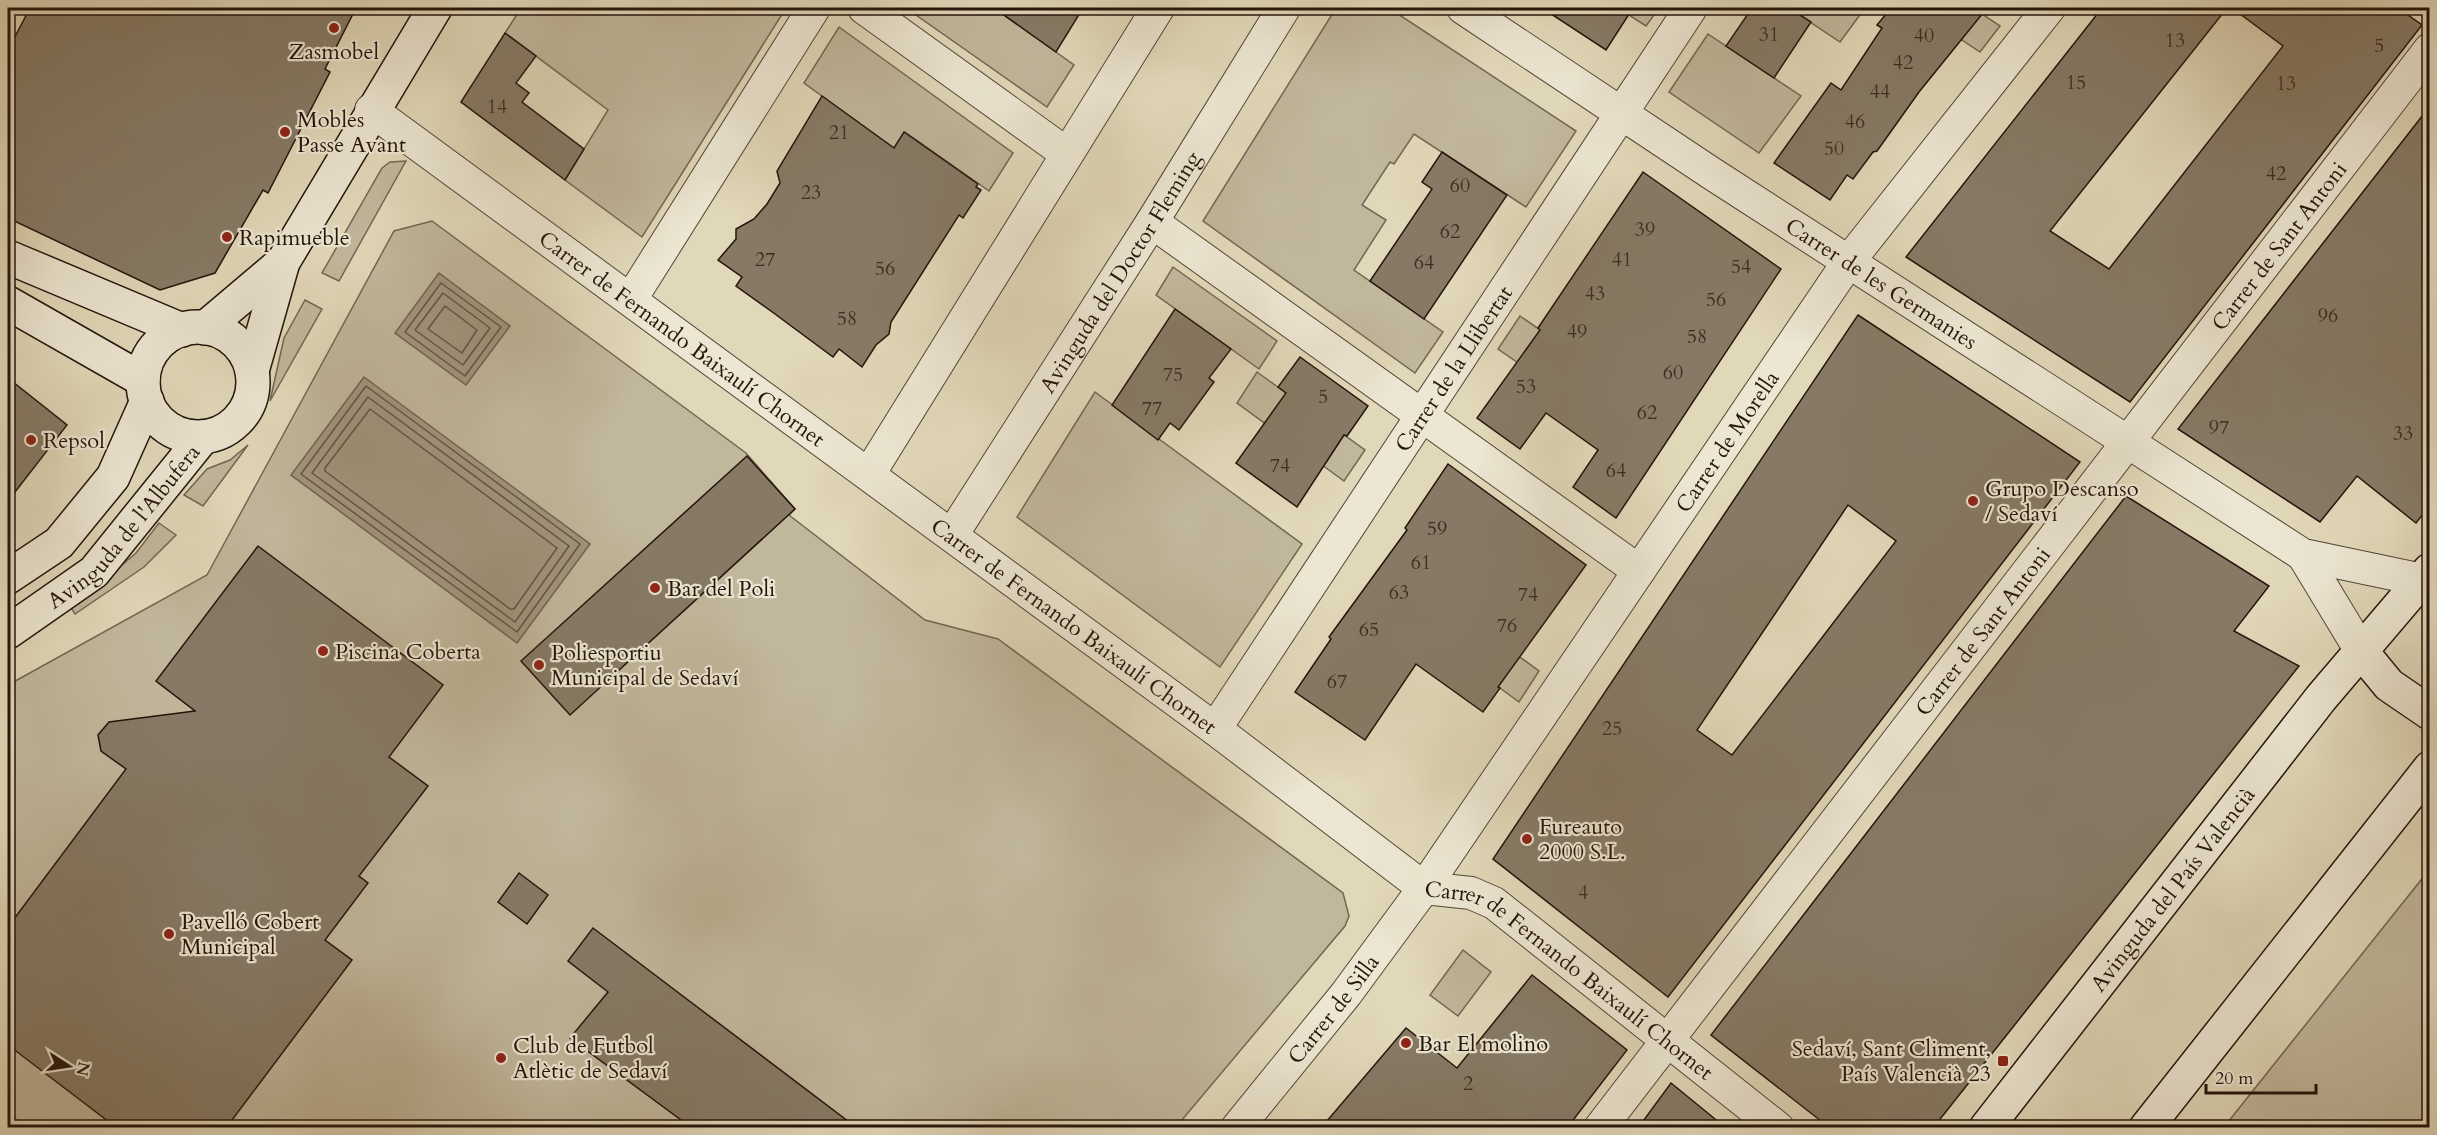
<svg xmlns="http://www.w3.org/2000/svg" width="2437" height="1135" viewBox="0 0 2437 1135" font-family="Cardo,serif">
<rect width="100%" height="100%" fill="#e1d8b9"/>
<filter id="stains"><feTurbulence type="fractalNoise" baseFrequency=".00333" numOctaves="4"/><feColorMatrix values="0 0 0 0 .2 0 0 0 0 .09 0 0 0 0 .02 0 0 0 .5 -.17"/></filter>
<radialGradient id="worn" r=".72"><stop offset=".6" stop-color="#630" stop-opacity="0"/><stop offset="1" stop-color="#630" stop-opacity=".3"/></radialGradient>
<!-- green -->
<g fill="#c1b79c" stroke="#726654" stroke-width="1.5">
<path d="M521,8h265l-144,229 -77,-57 43,-70 -103,-77z"/>
<path d="M906,8h88l80,57 -27,42z"/>
<path d="M1336,8h53l187,123 -50,76 -112,-73 -20,30 -4,-2 -28,43 24,15 -32,50 89,62 -28,41 -212,-152z"/>
<path d="M1618,8h41l-13,18z"/>
<path d="M1789,8h76l-25,34z"/>
<path d="M1914,8h59l27,18 -20,26z"/>
<path d="M839,27l174,126 -24,38 -84,-59 -11,16 -90,-65z"/>
<path d="M1708,34l93,62 -42,57 -90,-61z"/>
<path d="M406,161l-67,120 -17,-8 60,-105 8,-6z"/>
<path d="M432,221l314,232 49,56 -6,6 136,105 73,19 345,254 6,23 -4,10 -169,201h-1150l-18,-14v-428l199,-110 187,-344z"/>
<path d="M1173,267l104,74 -18,28 -103,-74z"/>
<path d="M305,300l17,9 -52,92 14,-63z"/>
<path d="M1520,316l87,60 -22,33 -87,-60z"/>
<path d="M1257,372l108,78 -21,31 -107,-78z"/>
<path d="M1095,392l207,152 -82,123 -203,-150z"/>
<path d="M248,445l-45,61 -19,-11 23,-26 23,-9z"/>
<path d="M159,523l17,12 -32,32 -69,47 -4,-6 65,-55z"/>
<path d="M1453,608l86,63 -20,31 -86,-63z"/>
<path d="M2429,870v257h-205z"/>
<path d="M1463,950l28,22 -33,44 -28,-21z"/>
</g>
<!-- water -->
<g fill="#a1957e" stroke="#6f6150" stroke-width="1.5">
<path d="M439,273l71,53 -44,59 -71,-52z"/>
<path d="M364,377l226,167 -73,99 -226,-168z"/>
</g>
<g fill="none" stroke-linecap="round" stroke-linejoin="round">
<!-- shore -->
<g stroke="#625445" stroke-width="1.5">
<path d="M441,283l60,44 -36,49 -60,-44z"/>
<path d="M443,293l47,35 -27,37 -48,-35z"/>
<path d="M445,306l32,24 -15,23 -34,-24z"/>
<path d="M366,386l214,158 -63,88 -216,-158z"/>
<path d="M368,397l201,149 -54,76 -203,-149z"/>
<path d="M370,409l187,139 -43,61h-4l-185,-138v-3z"/>
</g>
</g>
<!-- building -->
<g fill="#867a66" stroke="#24140c" stroke-width="1.5" fill-rule="evenodd">
<path d="M30,8h326l-31,61 5,3 -62,121 -5,-3 -48,83 -55,17 -152,-72v-168z"/>
<path d="M994,8h89l-27,44z"/>
<path d="M1542,8h91l-27,42z"/>
<path d="M1752,8h37l22,14 -37,56 -48,-32z"/>
<path d="M1891,8h96l-68,84 -42,59 -4,1 -20,27 -6,-4 -17,25 -56,-37 57,-80 10,7 41,-62 -5,-3z"/>
<path d="M2102,8h125l-177,223 59,38 174,-223 -51,-38h166l24,17 -292,377 -224,-145z"/>
<path d="M505,33l31,23 -20,27 13,10 -7,9 62,47 -19,31 -104,-78z"/>
<path d="M822,96l72,52 10,-16 74,52 -2,3 5,3 -18,28 -4,-3 -68,107 -2,12 -13,11 -14,22 -23,-18 -6,8 -58,-43 -39,-28 6,-9 -24,-17 18,-21v-10l18,-10 13,-15 13,-21 -3,-12z"/>
<path d="M2430,106v399l-14,18 -59,-47 -37,46 -142,-93z"/>
<path d="M1442,152l65,43 -83,124 -54,-38 62,-92 -10,-7z"/>
<path d="M1643,172l138,97 -165,249 -43,-31 25,-37 -52,-37 -26,36 -43,-31 63,-88 -2,-2z"/>
<path d="M1175,309l56,40 -22,29 5,4 -35,48 -9,-7 -12,17 -46,-35z"/>
<path d="M1858,315l222,147 -412,535 -175,-138zM1848,505l48,36 -164,214 -35,-25z"/>
<path d="M1300,357l68,49 -21,30 -3,-1 -47,72 -61,-44 50,-70 -8,-6z"/>
<path d="M8,378l59,47 -59,76z"/>
<path d="M747,456l48,53 -225,206 -49,-54z"/>
<path d="M1448,464l138,101 -88,122 2,1 -17,24 -67,-48 -51,76 -70,-48 36,-53 -2,-2 78,-107 -2,-2z"/>
<path d="M2126,496l143,90 -35,45 65,35 -366,462h-103l-119,-93z"/>
<path d="M258,546l185,139 -54,72 39,29 -69,90 9,7 -43,57 27,20 -126,168h-109l-109,-83v-118l118,-158 -25,-18 -3,-16 11,-13 86,-11 -39,-30z"/>
<path d="M519,873l29,22 -21,29 -29,-22z"/>
<path d="M593,928l264,200h-165l-122,-90 38,-46 -40,-31z"/>
<path d="M1532,975l95,75 -60,78h-246l85,-100 51,40z"/>
<path d="M1671,1083l55,45h-88z"/>
</g>
<g fill="none" stroke-linecap="round" stroke-linejoin="round">
<!-- street casing -->
<g stroke="#534537" stroke-width="34">
<g id="street">
<path d="M864,8l203,146"/>
<path id="s1" d="M1463,8l248,165 592,382 119,25"/>
<path id="s2" d="M371,110l844,619 209,159 47,5 23,10 284,225"/>
<path d="M1152,222l487,349"/>
<path d="M631,299l183,-291"/>
<path d="M869,474l289,-466"/>
<path id="s3" d="M952,535l200,-313 132,-214"/>
<path d="M2303,555l58,96"/>
<path id="s4" d="M1215,729l476,-721"/>
<path id="s5" d="M1237,1128l109,-134 78,-106 425,-627 200,-253"/>
<path id="s6" d="M1600,1128l830,-1079"/>
</g>
</g>
<!-- secondary casing -->
<g stroke="#24140c" stroke-width="36">
<g id="secondary">
<path d="M8,257l174,73"/>
<path d="M8,303l135,77"/>
<circle cx="198" cy="382" r="55"/>
<path d="M205,328l78,-66"/>
<path d="M252,371l31,-109 152,-254"/>
<path d="M8,577l51,-34 54,-66 34,-76"/>
<path id="s7" d="M8,632l86,-60 109,-135"/>
<path d="M2361,651l28,34 41,28"/>
<path id="s8" d="M1986,1128l335,-430 109,-128"/>
<path d="M2146,1128l284,-360"/>
</g>
</g>
<!-- street -->
<use href="#street" stroke="#ece6d2" stroke-width="32"/>
<!-- secondary -->
<use href="#secondary" stroke="#ece6d2" stroke-width="33"/>
</g>
<!-- markers -->
<g fill="#8f2418" stroke="#ece6d2" stroke-width="2">
<circle cx="334" cy="28" r="6"/>
<circle cx="285" cy="132" r="6"/>
<circle cx="227" cy="237" r="6"/>
<circle cx="31" cy="440" r="6"/>
<circle cx="1973" cy="501" r="6"/>
<circle cx="655" cy="588" r="6"/>
<circle cx="323" cy="651" r="6"/>
<circle cx="539" cy="665" r="6"/>
<circle cx="1527" cy="839" r="6"/>
<circle cx="169" cy="934" r="6"/>
<circle cx="1406" cy="1043" r="6"/>
<circle cx="501" cy="1058" r="6"/>
<rect x="1997" y="1055" width="12" height="12" rx="3"/>
</g>
<g text-anchor="middle" stroke-width="4.5" stroke-linejoin="round" paint-order="stroke">
<!-- number labels -->
<g font-size="20" fill="#3c2e22">
<text x="1769" y="41">31</text>
<text x="1924" y="42">40</text>
<text x="2175" y="47">13</text>
<text x="2379" y="52">5</text>
<text x="1903" y="69">42</text>
<text x="2076" y="89">15</text>
<text x="2286" y="90">13</text>
<text x="1880" y="98">44</text>
<text x="497" y="113">14</text>
<text x="1855" y="128">46</text>
<text x="839" y="139">21</text>
<text x="1834" y="155">50</text>
<text x="2276" y="180">42</text>
<text x="1460" y="192">60</text>
<text x="811" y="199">23</text>
<text x="1645" y="236">39</text>
<text x="1450" y="238">62</text>
<text x="765" y="266">27</text>
<text x="1622" y="266">41</text>
<text x="1424" y="269">64</text>
<text x="1741" y="273">54</text>
<text x="885" y="275">56</text>
<text x="1595" y="300">43</text>
<text x="1716" y="306">56</text>
<text x="2328" y="322">96</text>
<text x="847" y="325">58</text>
<text x="1577" y="338">49</text>
<text x="1697" y="343">58</text>
<text x="1673" y="379">60</text>
<text x="1173" y="381">75</text>
<text x="1526" y="393">53</text>
<text x="1323" y="403">5</text>
<text x="1152" y="415">77</text>
<text x="1647" y="419">62</text>
<text x="2219" y="434">97</text>
<text x="2403" y="440">33</text>
<text x="1280" y="472">74</text>
<text x="1616" y="477">64</text>
<text x="1437" y="535">59</text>
<text x="1421" y="569">61</text>
<text x="1399" y="599">63</text>
<text x="1528" y="601">74</text>
<text x="1507" y="632">76</text>
<text x="1369" y="636">65</text>
<text x="1337" y="688">67</text>
<text x="1612" y="735">25</text>
<text x="1583" y="899">4</text>
<text x="1468" y="1090">2</text>
</g>
<!-- poi labels -->
<g font-size="22" fill="#24140c" stroke="#ece6d2" text-anchor="start">
<text x="334" y="59" text-anchor="middle">Zasmobel</text>
<text x="297" y="127">Mobles<tspan x="297" dy="25">Passe Avant</tspan></text>
<text x="239" y="245">Rapimueble</text>
<text x="43" y="448">Repsol</text>
<text x="1985" y="496">Grupo Descanso<tspan x="1985" dy="25">/ Sedaví</tspan></text>
<text x="667" y="596">Bar del Poli</text>
<text x="335" y="659">Piscina Coberta</text>
<text x="551" y="660">Poliesportiu<tspan x="551" dy="25">Municipal de Sedaví</tspan></text>
<text x="1539" y="834">Fureauto<tspan x="1539" dy="25">2000 S.L.</tspan></text>
<text x="181" y="929">Pavelló Cobert<tspan x="181" dy="25">Municipal</tspan></text>
<text x="1418" y="1051">Bar El molino</text>
<text x="513" y="1053">Club de Futbol<tspan x="513" dy="25">Atlètic de Sedaví</tspan></text>
<text x="1991" y="1056" text-anchor="end">Sedaví, Sant Climent,<tspan x="1991" dy="25">País Valencià 23</tspan></text>
</g>
<!-- street labels -->
<g font-size="22" fill="#24140c" stroke="#ece6d2">
<text dy="8" stroke="none"><textPath href="#s6" startOffset="1113">Carrer de Sant Antoni</textPath></text>
<text dy="8" stroke="none"><textPath href="#s3" startOffset="312">Avinguda del Doctor Fleming</textPath></text>
<text dy="8" stroke="none"><textPath href="#s1" startOffset="501">Carrer de les Germanies</textPath></text>
<text dy="8" stroke="none"><textPath href="#s2" startOffset="386">Carrer de Fernando Baixaulí Chornet</textPath></text>
<text dy="8" stroke="none"><textPath href="#s4" startOffset="432">Carrer de la Llibertat</textPath></text>
<text dy="8" stroke="none"><textPath href="#s5" startOffset="844">Carrer de Morella</textPath></text>
<text dy="8" stroke="none"><textPath href="#s7" startOffset="158">Avinguda de l'Albufera</textPath></text>
<text dy="8" stroke="none"><textPath href="#s2" startOffset="872">Carrer de Fernando Baixaulí Chornet</textPath></text>
<text dy="8" stroke="none"><textPath href="#s6" startOffset="627">Carrer de Sant Antoni</textPath></text>
<text dy="8" stroke="none"><textPath href="#s8" startOffset="303">Avinguda del País Valencià</textPath></text>
<text dy="8" stroke="none"><textPath href="#s2" startOffset="1484">Carrer de Fernando Baixaulí Chornet</textPath></text>
<text dy="8" stroke="none"><textPath href="#s5" startOffset="153">Carrer de Silla</textPath></text>
</g>
</g>
<!-- margin -->
<rect width="2437" height="1135" fill="none" stroke="#e1d8b9" stroke-width="30"/>
<rect x="9" y="9" width="2419" height="1117" fill="none" stroke="#24140c" stroke-width="3"/>
<rect x="15" y="15" width="2407" height="1105" fill="none" stroke="#24140c" stroke-width="1.5"/>
<!-- north arrow -->
<g transform="translate(69 1066) rotate(102)" stroke="#ece6d2" stroke-width="4.5" paint-order="stroke">
<path d="M0-4.5L10 22L0 15L-10 22Z" fill="#24140c"/>
<text y="-9" font-size="16" font-weight="bold" text-anchor="middle" fill="#24140c">N</text>
</g>
<!-- scale -->
<path d="M2206 1084v9h110v-9" fill="none" stroke="#24140c" stroke-width="3"/>
<text x="2215" y="1084" font-size="18" fill="#24140c" stroke="#ece6d2" stroke-width="4.5" paint-order="stroke">20 m</text>
<rect width="100%" height="100%" filter="url(#stains)"/>
<rect width="100%" height="100%" fill="url(#worn)"/>
</svg>
